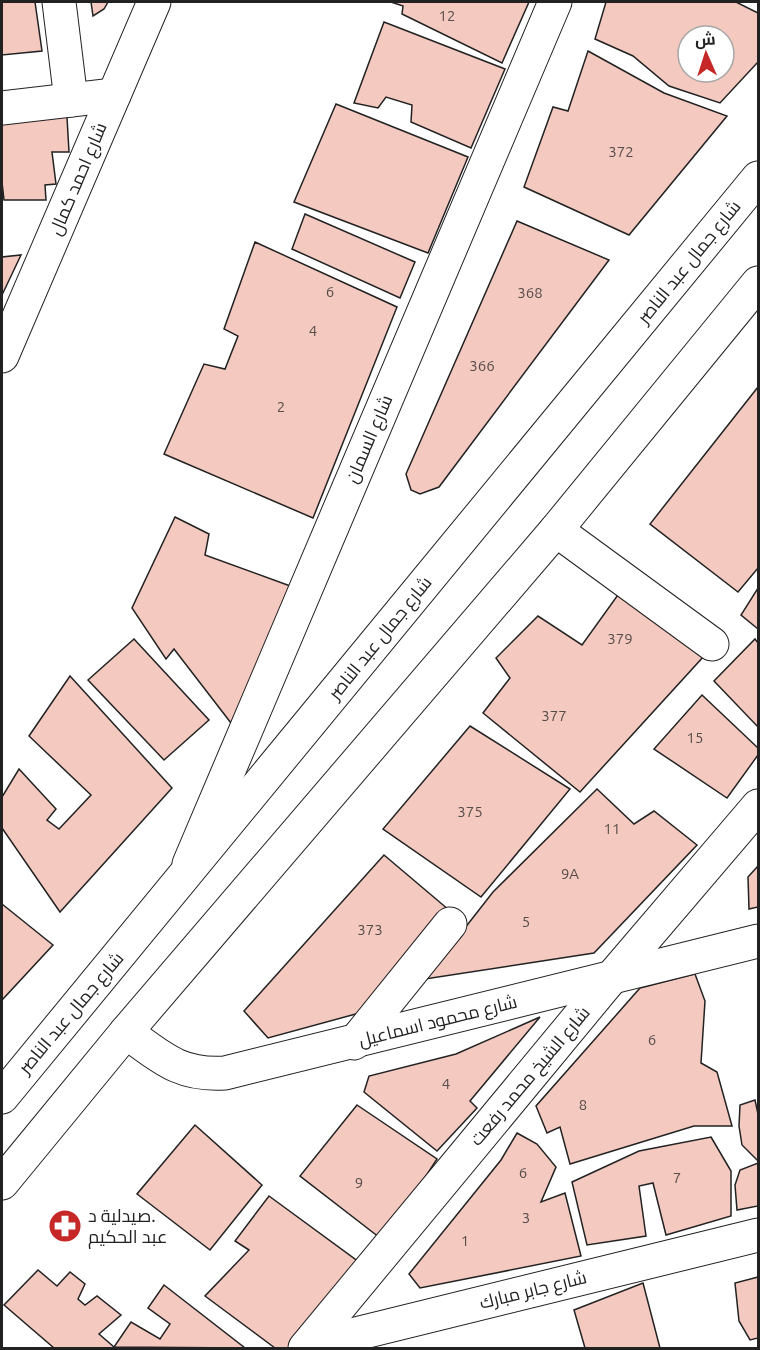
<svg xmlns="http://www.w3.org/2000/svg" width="760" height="1350" viewBox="0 0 760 1350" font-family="Ubuntu,Cairo,sans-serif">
<rect width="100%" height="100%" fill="#fff"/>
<!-- building -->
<g fill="#f3c9c0" stroke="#222" stroke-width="1.5" fill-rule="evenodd">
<path d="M2,2h33l7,49 -40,4z"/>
<path d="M91,2h17l-4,7 -11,7z"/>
<path d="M391,2h138l-27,61 -100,-49 1,-8z"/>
<path d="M606,2h130l22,11v49l-38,41 -51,-17 -36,-30 -38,-17zM688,36h36v36h-36z"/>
<path d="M384,22l121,47 -34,79 -60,-26 1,-17 -26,-8 -8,11 -24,-5z"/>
<path d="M588,51l76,42 63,23 -98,119 -105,-48 29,-80 15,4z"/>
<path d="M336,104l132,53 -40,96 -134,-51z"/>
<path d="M67,117l2,35h-17l4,32 -11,1 1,15h-42l-2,-18v-60z"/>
<path d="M305,214l110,48 -15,36 -108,-49z"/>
<path d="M517,221l92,39 -170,227 -19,7 -9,-4 -5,-16z"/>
<path d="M255,242l142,65 -84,211 -149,-64 40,-90 21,5 13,-33 -14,-7z"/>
<path d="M21,255l-19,40v-38z"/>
<path d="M758,387v181l-20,24 -88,-68z"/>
<path d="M175,517l34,17 -4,21 88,32 -62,136 -57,-74 -8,10 -34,-51z"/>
<path d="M758,588v41l-17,-14z"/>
<path d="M620,592l84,64 -124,136 -97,-79 27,-35 -14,-20 42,-42 44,29z"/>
<path d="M134,639l75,81 -45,40 -76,-80z"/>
<path d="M755,639l3,4v84l-44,-46z"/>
<path d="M70,676l102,112 -112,124 -58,-84v-31l17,-28 37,40 -9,11 12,9 32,-34 -62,-59z"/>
<path d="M702,695l56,53v7l-31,43 -73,-49z"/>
<path d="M470,726l100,63 -89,108 -98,-68z"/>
<path d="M597,789l37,35 20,-13 43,34 -103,108 -169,26 68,-87z"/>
<path d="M384,855l65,55 -86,102 -95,26 -24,-27z"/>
<path d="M758,866v41l-9,2 -1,-32z"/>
<path d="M2,904l51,41 -51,55z"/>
<path d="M695,974l10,27 -4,62 16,9 15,54h-38l-124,38 -10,-37 -13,6 -11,-27 104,-118z"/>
<path d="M540,1017l-70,84 7,7 -40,43 -73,-59 5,-16 87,-22z"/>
<path d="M755,1100l3,14v47l-16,-16 -3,-19 1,-21z"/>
<path d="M357,1105l80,54 -53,82 -84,-65z"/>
<path d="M195,1125l67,60 -52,65 -73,-56z"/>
<path d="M517,1133l20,11 19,23 -15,35 24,-9 16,63 -161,32 -11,-14 92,-114z"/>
<path d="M711,1137l20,34v45l-65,19 -13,-52 -14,3 7,50 -59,9 -15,-63 67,-31z"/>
<path d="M758,1163v43l-21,4 -2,-25 5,-15z"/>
<path d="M269,1196l94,69 -67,83h-21l-70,-52 44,-46 -14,-9z"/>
<path d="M38,1270l19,16 13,-14 15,12 -7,15 7,6 12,-9 24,19 -22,19 15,13 -1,1h-59l-50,-43z"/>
<path d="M758,1277v61l-8,2 -11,-19 -4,-38z"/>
<path d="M643,1283l17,65h-75l-11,-38z"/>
<path d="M164,1285l81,63 -131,-1 17,-25 29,17 10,-15 -22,-16z"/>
</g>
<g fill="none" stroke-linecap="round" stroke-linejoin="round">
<!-- minor casing -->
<g stroke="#222" stroke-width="35">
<g id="minor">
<path d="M59,2l12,98"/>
<path d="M2,108l112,-13"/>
<path d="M2,356l152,-354"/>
<path d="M556,530l156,114"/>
<path d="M189,864l366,-862"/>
<path d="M126,1032c35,25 53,44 99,41l533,-132"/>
<path d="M354,1043l96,-119"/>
<path d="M307,1346l451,-111"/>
<path d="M305,1348l307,-371 146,-171"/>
</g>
</g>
<!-- major casing -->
<g stroke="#222" stroke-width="35">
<g id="major">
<path d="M2,1097l756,-919"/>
<path d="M2,1183l124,-151 430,-502 202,-247"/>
</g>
</g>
<!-- minor -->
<use href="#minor" stroke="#fff" stroke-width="33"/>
<!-- major -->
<use href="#major" stroke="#fff" stroke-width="33"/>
</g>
<!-- icons -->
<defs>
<g id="pharmacy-disc" transform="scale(1.725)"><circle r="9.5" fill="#c62828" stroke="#fff"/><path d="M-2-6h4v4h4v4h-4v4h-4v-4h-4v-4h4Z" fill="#fff"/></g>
</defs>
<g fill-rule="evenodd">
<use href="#pharmacy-disc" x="65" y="1226"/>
</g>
<g text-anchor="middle" stroke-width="4.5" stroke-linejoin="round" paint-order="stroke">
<!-- number labels -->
<g font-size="15" fill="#564c4a">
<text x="447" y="21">12</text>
<text x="621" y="157">372</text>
<text x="330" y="297">6</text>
<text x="530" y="298">368</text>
<text x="313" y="336">4</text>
<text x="482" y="371">366</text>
<text x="281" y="412">2</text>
<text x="620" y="644">379</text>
<text x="554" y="721">377</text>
<text x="695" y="743">15</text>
<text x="470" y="817">375</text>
<text x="612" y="834">11</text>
<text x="570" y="879">9A</text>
<text x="526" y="927">5</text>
<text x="370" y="935">373</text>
<text x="652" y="1045">6</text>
<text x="446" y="1089">4</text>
<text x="583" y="1110">8</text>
<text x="523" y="1178">6</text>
<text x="677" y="1183">7</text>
<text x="359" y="1188">9</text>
<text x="526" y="1223">3</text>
<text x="465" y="1246">1</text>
</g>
<!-- street labels -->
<g font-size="18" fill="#222" stroke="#fff">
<text transform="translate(78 179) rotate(-67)" y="6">شارع احمد كمال</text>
<text transform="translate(689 262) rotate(-51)" y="6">شارع جمال عبد الناصر</text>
<text transform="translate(369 439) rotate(-67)" y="6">شارع السمان</text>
<text transform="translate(380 638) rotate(-51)" y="6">شارع جمال عبد الناصر</text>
<text transform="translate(71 1013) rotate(-50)" y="6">شارع جمال عبد الناصر</text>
<text transform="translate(438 1021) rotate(-14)" y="6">شارع محمود اسماعيل</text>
<text transform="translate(530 1076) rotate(-50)" y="6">شارع الشيخ محمد رفعت</text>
<text transform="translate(533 1290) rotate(-14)" y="6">شارع جابر مبارك</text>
</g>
<!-- poi labels -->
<g font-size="18" fill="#222" stroke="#fff" text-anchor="start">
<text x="88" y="1222">صيدلية د.<tspan x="88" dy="21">عبد الحكيم</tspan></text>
</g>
</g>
<!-- border -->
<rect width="760" height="1350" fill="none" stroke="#222222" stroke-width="6"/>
<!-- north arrow -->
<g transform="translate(706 54) rotate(357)"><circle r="28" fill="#ffffff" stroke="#a7a7a7" stroke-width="1.5"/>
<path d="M0-4.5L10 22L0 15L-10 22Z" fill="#c62828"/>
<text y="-9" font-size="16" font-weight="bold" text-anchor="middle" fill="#222222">ش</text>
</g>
</svg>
